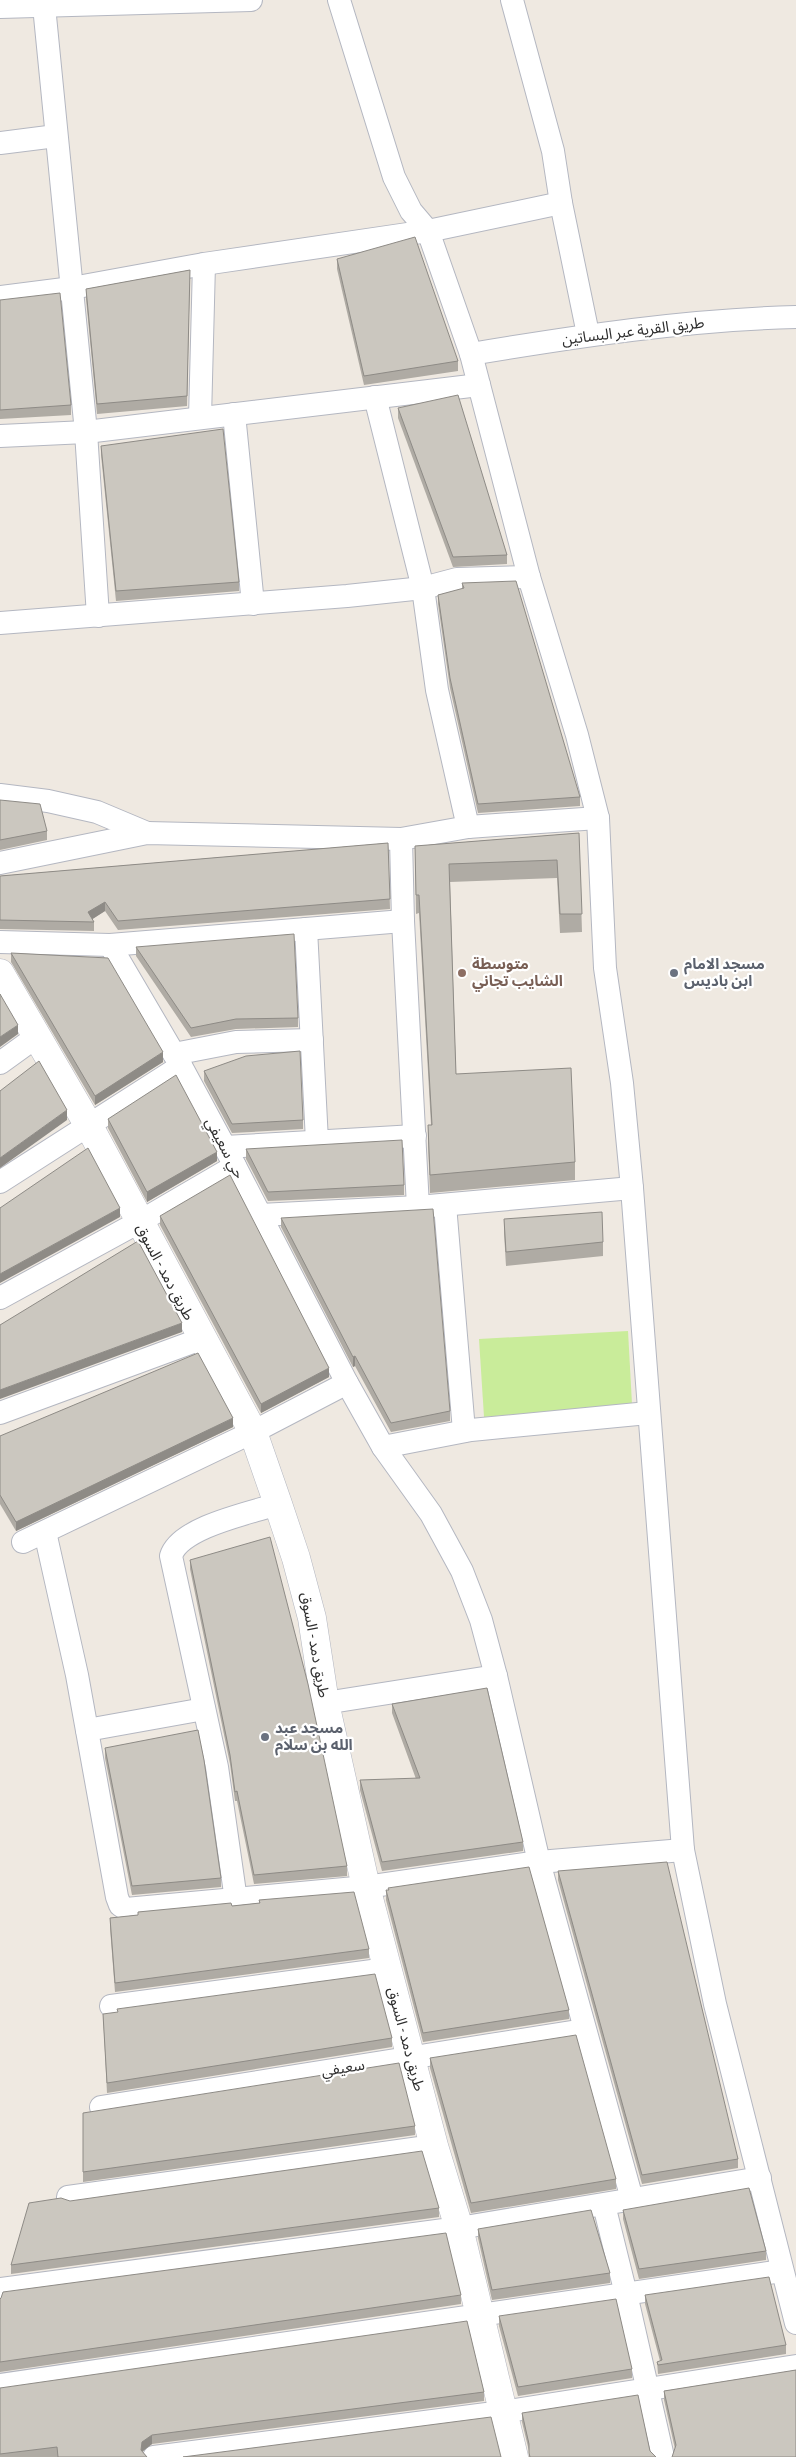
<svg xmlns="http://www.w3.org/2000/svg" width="796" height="2457" viewBox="0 0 796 2457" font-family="'PT Sans Narrow','Noto Sans Arabic',sans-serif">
<rect width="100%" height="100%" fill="#efe9e1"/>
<!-- pitch -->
<path fill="#c9ec9a" d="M628,1331l4,73 -148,13 -5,-78z"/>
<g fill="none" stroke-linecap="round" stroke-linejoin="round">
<!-- minor casing -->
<g stroke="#b4b7c1" stroke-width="24">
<g id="minor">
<path d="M339,0l55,177 17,34 17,20 43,123 58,223 48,158 21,83 7,150 17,115 10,105 51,662 32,154 81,319"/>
<path d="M512,0l41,151 8,52 27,131"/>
<path d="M44,6l42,426 12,184"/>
<path d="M0,7l251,-7"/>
<path d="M0,143l56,-7"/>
<path d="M0,297l72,-9 132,-24 224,-33 133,-28"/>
<path d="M471,354c108,-18 215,-34 325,-37"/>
<path d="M375,397l48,191 14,102 31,137"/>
<path d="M234,414l19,190"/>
<path d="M200,418l4,-154"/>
<path d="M0,436l86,-4 393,-47"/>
<path d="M0,623l347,-27 76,-8 34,-9 72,-2"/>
<path d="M0,795l48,6 49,11 50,21"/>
<path d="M401,839l2,82 15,286"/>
<path d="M0,863l147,-30 254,6 67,-12 130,-9"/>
<path d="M306,929l11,212"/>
<path d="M0,942l110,3 293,-24"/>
<path d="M110,945l71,121 54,100 112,217 36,64 48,67 31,57 19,49 15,56 43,186 93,337"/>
<path d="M174,1054l62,-12 76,-2"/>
<path d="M0,1063l36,-26"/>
<path d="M225,1147l190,-11"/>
<path d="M0,1182l181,-116"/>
<path d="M445,1205l19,226"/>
<path d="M260,1215l158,-8 214,-19"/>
<path d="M0,1298l139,-76 96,-56"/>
<path d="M0,1413l201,-74"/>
<path d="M383,1447l88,-17 177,-17"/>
<path d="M45,1532l32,143 40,222 3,8 6,4 240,-22 173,-25 144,-12"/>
<path d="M23,1542l230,-110 94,-49"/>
<path d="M325,1703l171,-27"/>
<path d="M87,1730l117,-21"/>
<path d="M236,1900l-19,-133 -46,-211c9,-29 79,-43 107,-52"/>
<path d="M111,2006l276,-37"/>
<path d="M101,2107l483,-77"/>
<path d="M68,2197l366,-51"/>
<path d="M604,2205l22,89 37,163"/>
<path d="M0,2289l459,-61 301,-50"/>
<path d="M0,2385l782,-114"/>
<path d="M154,2457l348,-45 294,-46"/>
</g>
</g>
<!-- secondary casing -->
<g stroke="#b4b7c1" stroke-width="29">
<path id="secondary" d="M0,973l89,153 164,306 25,72 18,54 16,60 13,85 41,184 68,259 25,82 55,229"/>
</g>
<!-- minor -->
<use href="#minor" stroke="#fff" stroke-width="22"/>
<!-- secondary -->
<use href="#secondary" stroke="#fff" stroke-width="28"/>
</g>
<!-- wall -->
<g fill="#afaba4">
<path d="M337,259l121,102v10l-94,14 -27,-116z"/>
<path d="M190,270l-3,136 -90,8 -11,-115v-10z"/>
<path d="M0,300l71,105v10l-71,4z"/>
<path d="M398,408l109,147v9l-54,3 -55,-149z"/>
<path d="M101,446l138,136v9l-123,10 -15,-146z"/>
<path d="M462,583l118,214v9l-102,7 -28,-125 -12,-84v-9l24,-6z"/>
<path d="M0,800l47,31v9l-47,10z"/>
<path d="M579,833l3,99 -22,1 -3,-55 -107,4 6,192 119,88v18l-145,13 -2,-50v-18h3l-12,-212 -3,1 -1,-68z"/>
<path d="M388,843l2,66 -272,21 -13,-19 -13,8 2,3v9l-94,-2v-53z"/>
<path d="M136,947l162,71v9l-62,2 -45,8 -55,-81z"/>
<path d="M11,953l152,109 -68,43 -84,-143z"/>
<path d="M204,1071l99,49v9l-71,4 -28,-52z"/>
<path d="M108,1119l109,42 -70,41 -39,-74z"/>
<path d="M246,1149l158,36v10l-136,6 -22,-42z"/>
<path d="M160,1216l169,161 -68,36 -101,-188z"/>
<path d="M281,1218l169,193v10l-59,11 -36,-66 -2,1 -72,-140z"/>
<path d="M504,1219l99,23v14l-97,10 -2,-33z"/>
<path d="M233,1427l-217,104 -16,-27v-68z"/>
<path d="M190,1560l157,306v10l-93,8 -17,-83h-2l-5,-37 -40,-195z"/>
<path d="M392,1704l131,138v9l-141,20 -22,-81v-10l56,-1 -24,-66z"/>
<path d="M105,1748l116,130v9l-89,8 -27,-137z"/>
<path d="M558,1871l180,288v9l-96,16 -84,-304z"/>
<path d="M388,1888l181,122v9l-146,23 -37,-142v-10h2z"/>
<path d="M259,1900l110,49v9l-254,34 -5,-64v-10l28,-3v-3l94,-6 27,-3z"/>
<path d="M103,2014l289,24v9l-285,46z"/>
<path d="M430,2058l186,121v10l-145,24 -41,-145z"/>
<path d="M83,2113l332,13v9l-332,47z"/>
<path d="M70,2201l369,7v9l-428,57v-9z"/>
<path d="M623,2210l143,41v9l-127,19 -16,-60z"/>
<path d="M478,2229l132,44v10l-118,17 -14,-62z"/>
<path d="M461,2295v9l-461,68v-73z"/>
<path d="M645,2295l141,50v9l-128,20 -1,-12 3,-1 -15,-57z"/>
<path d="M499,2316l133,53v9l-114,18 -19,-70z"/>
<path d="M796,2370l-121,79 -11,-49v-9z"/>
<path d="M0,2388l484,4v9l-332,43 -10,7 5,6h-147z"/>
<path d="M522,2413l128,38 6,6h-127v-6l-7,-29z"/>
</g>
<!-- shaded-wall -->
<g fill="#8e8b86">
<path d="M105,902v9l-17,11v-10z"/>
<path d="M18,1025v9l-18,13v-10z"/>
<path d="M163,1052v10l-68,43v-9z"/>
<path d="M67,1110v10l-67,48v-10z"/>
<path d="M217,1152v9l-70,41v-10z"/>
<path d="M120,1208v9l-120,66v-9z"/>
<path d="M182,1323v9l-182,67v-9z"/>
<path d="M355,1356v10l-2,1v-10z"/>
<path d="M329,1368v9l-68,36v-9z"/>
<path d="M233,1418v9l-217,104v-9z"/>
<path d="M152,2435v9l-10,8 -1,-2 1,-8z"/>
</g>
<!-- building -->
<g fill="#cbc7bf" stroke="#8e8b86">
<path d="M415,237l43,124 -94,15 -27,-117z"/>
<path d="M190,270l-3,126 -90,8 -11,-115z"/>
<path d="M60,293l11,112 -71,5v-110z"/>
<path d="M458,395l49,160 -54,2 -55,-149z"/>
<path d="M223,429l16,153 -123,9 -15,-145z"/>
<path d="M516,581l64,216 -102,7 -28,-126 -12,-83 26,-7 -2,-5z"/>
<path d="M0,800l40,4 7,27 -47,9z"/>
<path d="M579,833l3,81h-22l-3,-54 -108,4 7,210 115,-6 4,94 -145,13 -2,-50h4l-13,-230h-3l-1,-49z"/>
<path d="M388,843l2,56 -272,22 -13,-19 -17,10 6,10 -94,-2v-44z"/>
<path d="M294,934l4,84 -62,1 -45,9 -55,-81z"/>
<path d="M11,953l97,5 55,94 -68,44z"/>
<path d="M0,994l18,31 -18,12z"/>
<path d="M300,1051l3,69 -71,4 -28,-53 42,-15z"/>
<path d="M39,1061l28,49 -67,48v-67z"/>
<path d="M176,1075l41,77 -70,40 -39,-73z"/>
<path d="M402,1140l2,45 -136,7 -22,-43z"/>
<path d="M88,1148l32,60 -120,66v-66z"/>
<path d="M230,1175l99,193 -68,36 -101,-188z"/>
<path d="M433,1209l17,202 -59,12 -36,-67 -2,1 -72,-139z"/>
<path d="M602,1212l1,30 -97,10 -2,-33z"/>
<path d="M138,1241l44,82 -182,67v-65z"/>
<path d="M198,1353l35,65 -217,104 -16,-27v-59z"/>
<path d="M270,1537l38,147 39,182 -93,9 -17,-84 -2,1 -5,-37 -40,-195z"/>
<path d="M487,1688l36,154 -141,20 -22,-82 60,-2 -28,-74z"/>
<path d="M198,1730l6,30 17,118 -89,8 -27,-138z"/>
<path d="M667,1862l71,297 -96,16 -84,-304z"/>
<path d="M529,1867l40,143 -146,23 -37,-143h3l-1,-2z"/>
<path d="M354,1892l15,57 -254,34 -5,-65 28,-3v-3l93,-9 1,3 28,-3 -1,-3z"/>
<path d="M375,1974l17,64 -285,45 -4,-69 15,-2 -1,-3z"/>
<path d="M576,2035l40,144 -145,24 -41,-145z"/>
<path d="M399,2063l16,63 -332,46v-59z"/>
<path d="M422,2151l17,57 -428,57 18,-62 32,-5 9,3z"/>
<path d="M749,2188l17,63 -127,18 -16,-59z"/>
<path d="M591,2210l19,63 -118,17 -14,-61z"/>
<path d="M446,2233l15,62 -461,67v-63l1,-1 2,-6z"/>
<path d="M769,2277l17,68 -128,20 -1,-3 5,-2 -17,-65z"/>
<path d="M616,2299l16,70 -114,18 -19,-71z"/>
<path d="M467,2321l17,71 -332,43 -10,7 -1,8 6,7h-89l-1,-10 -57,7v-66z"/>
<path d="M796,2370v87h-124l4,-12 -12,-54z"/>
<path d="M638,2395l12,56 6,6h-126l-1,-4v-9l-7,-31z"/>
<path d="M491,2417l10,40h-318z"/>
</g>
<!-- markers -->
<circle fill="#8d6e63" stroke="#fff" stroke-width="2" cx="462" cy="973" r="5"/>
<g fill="#6b7280" stroke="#fff" stroke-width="2">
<circle cx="674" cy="973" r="5"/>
<circle cx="265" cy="1737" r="5"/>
</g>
<g text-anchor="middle" stroke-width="4.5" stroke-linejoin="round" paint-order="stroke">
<!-- street labels -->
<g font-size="15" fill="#2e2e2e" stroke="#fff">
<text transform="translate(633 331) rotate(-7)" y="5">طريق القرية عبر البساتين</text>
<text transform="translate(225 1148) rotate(62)" y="5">حي سعيفي</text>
<text transform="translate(165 1272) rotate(62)" y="5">طريق دمد - السوق</text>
<text transform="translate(315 1645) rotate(80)" y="5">طريق دمد - السوق</text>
<text transform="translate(406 2039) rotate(75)" y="5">طريق دمد - السوق</text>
<text transform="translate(343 2068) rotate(-9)" y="5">سعيفي</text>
</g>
<!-- education labels -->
<g font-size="15" font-weight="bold" fill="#785e54" stroke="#fff" text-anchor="start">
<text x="472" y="969">متوسطة<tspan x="472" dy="17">الشايب تجاني</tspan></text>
</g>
<!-- worship labels -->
<g font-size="15" font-weight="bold" fill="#5b616d" stroke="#fff" text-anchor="start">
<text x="684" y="969">مسجد الامام<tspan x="684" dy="17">ابن باديس</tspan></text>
<text x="275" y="1733">مسجد عبد<tspan x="275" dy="17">الله بن سلام</tspan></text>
</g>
</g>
</svg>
